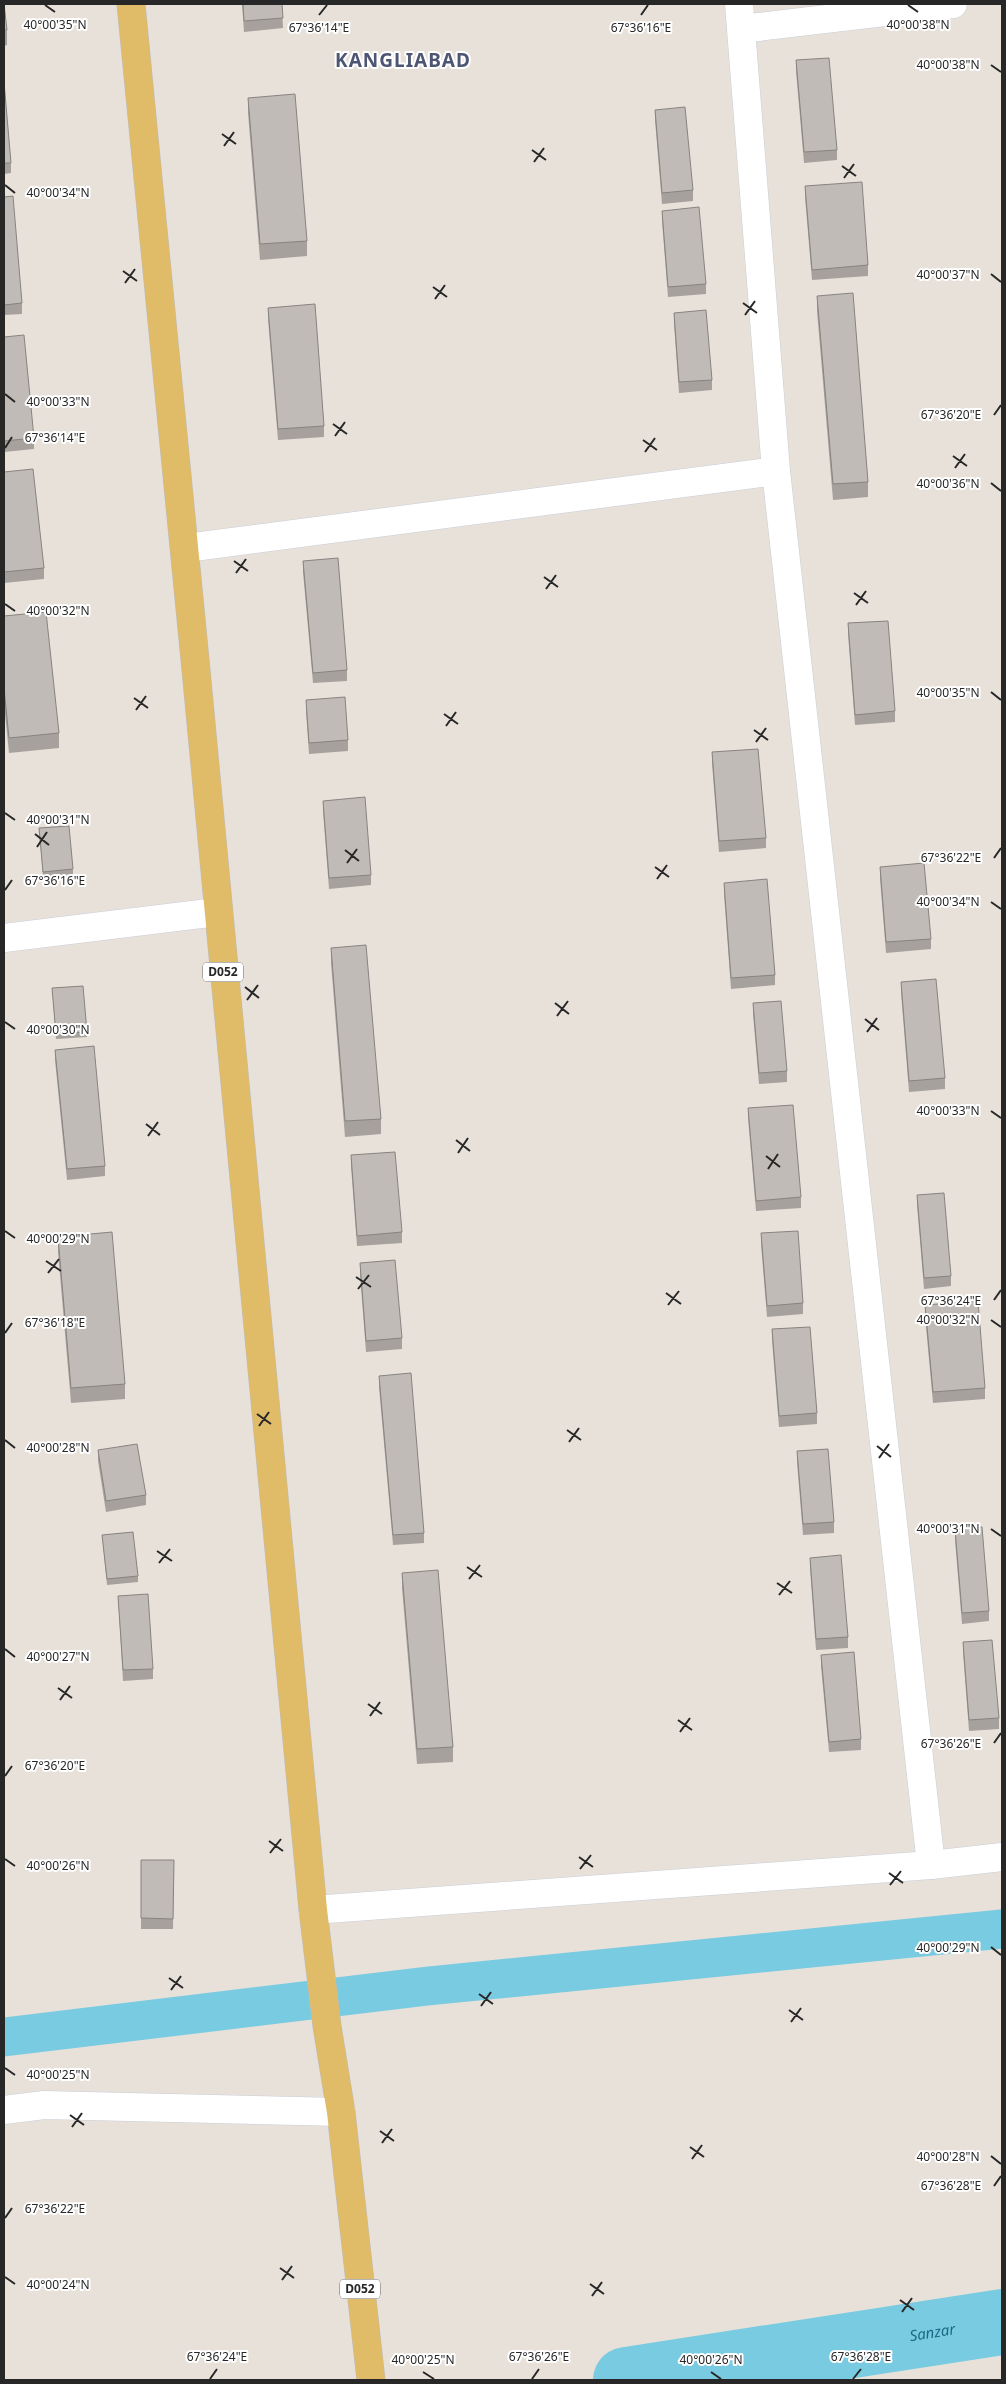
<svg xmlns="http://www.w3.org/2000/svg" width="1006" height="2384" viewBox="0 0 1006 2384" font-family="'Noto Sans',sans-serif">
<rect width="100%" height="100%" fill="#e8e1da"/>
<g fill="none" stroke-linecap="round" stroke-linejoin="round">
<!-- canal -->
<path stroke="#78cbe0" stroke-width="39" d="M4,2037l424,-51 574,-57"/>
<!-- river -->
<path stroke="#78cbe0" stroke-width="66" id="s1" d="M626,2380l376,-58"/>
<!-- street casing -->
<g stroke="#c9cdd8" stroke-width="29">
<g id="street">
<path d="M739,4l37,467 155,1394"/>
<path d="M741,29l212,-25"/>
<path d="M186,548l590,-77"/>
<path d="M4,938l213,-26"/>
<path d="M313,1910l618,-45 71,-8"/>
<path d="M4,2110l40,-5 297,7"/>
</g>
</g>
<!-- primary casing -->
<g stroke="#bebebe" stroke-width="29">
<path id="primary" d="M131,4c64,635 121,1271 182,1906l14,116 14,86 30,268"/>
</g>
<!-- street -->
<use href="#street" stroke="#fff" stroke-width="28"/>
<!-- primary -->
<use href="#primary" stroke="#e0bb68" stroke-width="28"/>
</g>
<!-- wall -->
<g fill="#a6a19d">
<path d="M4,4l3,26v15l-3,1z"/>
<path d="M242,4h40l1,24 -39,4z"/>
<path d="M796,60l41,90v10l-33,3 -8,-92z"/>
<path d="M4,82l7,81v10l-7,1z"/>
<path d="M248,98l59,143v15l-47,4 -12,-147z"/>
<path d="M655,110l38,80v11l-31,3 -7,-84z"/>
<path d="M805,186l63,79v11l-56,4 -7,-83z"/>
<path d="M4,197l18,106v11l-18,1z"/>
<path d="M662,211l44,73v10l-38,3 -6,-76z"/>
<path d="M817,296l51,186v15l-35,3 -16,-189z"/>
<path d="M268,308l56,118v11l-46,3 -10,-121z"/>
<path d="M674,313l38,67v10l-33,3 -5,-69z"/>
<path d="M4,337l30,101v11l-30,3z"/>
<path d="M4,472l40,96v11l-40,4z"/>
<path d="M303,561l44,109v11l-34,2 -10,-111z"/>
<path d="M4,616l55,117v15l-50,5 -5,-49z"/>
<path d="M848,623l47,88v11l-40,3 -7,-91z"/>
<path d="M306,700l42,40v11l-39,3 -3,-43z"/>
<path d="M712,752l54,86v10l-47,4 -7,-89z"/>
<path d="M323,801l48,74v10l-42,4 -6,-78z"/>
<path d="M39,828l34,41v5l-30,3z"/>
<path d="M880,867l51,72v10l-45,4 -6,-75z"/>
<path d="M724,883l51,92v10l-44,4 -7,-95z"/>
<path d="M331,948l50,171v15l-36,3 -14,-174z"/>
<path d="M901,982l44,96v11l-36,3 -8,-100z"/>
<path d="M52,988l35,44v5l-31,2z"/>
<path d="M753,1003l34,68v11l-28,2 -6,-70z"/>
<path d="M55,1050l50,116v10l-38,4 -12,-120z"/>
<path d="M748,1108l53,89v11l-45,3 -8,-93z"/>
<path d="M351,1155l51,77v11l-45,3 -6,-80z"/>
<path d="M917,1195l34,81v10l-27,3 -7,-84z"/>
<path d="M761,1233l42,70v11l-36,3 -6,-73z"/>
<path d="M58,1237l67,147v15l-54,4 -13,-151z"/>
<path d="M360,1263l42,75v11l-36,3 -6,-78z"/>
<path d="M925,1305l60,83v11l-52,4 -8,-87z"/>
<path d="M772,1329l45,84v11l-38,3 -7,-87z"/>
<path d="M379,1376l45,157v10l-31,2 -14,-158z"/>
<path d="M98,1450l48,45v10l-40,7 -8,-51z"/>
<path d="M797,1451l37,71v11l-31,2 -6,-73z"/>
<path d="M955,1529l34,82v10l-27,3 -7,-84z"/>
<path d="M102,1535l36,41v6l-31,3z"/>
<path d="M810,1558l38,79v11l-32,2 -6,-82z"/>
<path d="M402,1573l51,174v15l-36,2 -15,-176z"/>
<path d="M118,1596l35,73v10l-30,2z"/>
<path d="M963,1642l36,76v11l-30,2 -6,-79z"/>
<path d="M821,1655l40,84v11l-32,2 -8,-86z"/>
<path d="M141,1860h33l-1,69h-32z"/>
</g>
<!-- building -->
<g fill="#c1bbb7" stroke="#878380">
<path d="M4,4l3,26h-3z"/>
<path d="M243,4h39l1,14 -39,3z"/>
<path d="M829,58l8,92 -33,2 -8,-92z"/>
<path d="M4,82l7,81h-7z"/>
<path d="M295,94l12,147 -47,3 -12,-146z"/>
<path d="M685,107l8,83 -31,3 -7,-83z"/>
<path d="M862,182l6,83 -56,5 -7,-84z"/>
<path d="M13,196l9,107 -18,2v-108z"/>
<path d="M699,207l7,77 -38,3 -6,-76z"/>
<path d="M853,293l15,189 -35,2 -16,-188z"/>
<path d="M315,304l9,122 -46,3 -10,-121z"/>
<path d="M706,310l6,70 -33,2 -5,-69z"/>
<path d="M24,335l10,103 -30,3v-104z"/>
<path d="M33,469l11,99 -40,4v-100z"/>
<path d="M338,558l9,112 -34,3 -10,-112z"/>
<path d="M46,612l13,121 -50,5 -5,-50v-72z"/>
<path d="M888,621l7,90 -40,4 -7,-92z"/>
<path d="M345,697l3,43 -39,3 -3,-43z"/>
<path d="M758,749l8,89 -47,3 -7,-89z"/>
<path d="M365,797l6,78 -42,3 -6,-77z"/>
<path d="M69,826l4,43 -30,3 -4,-44z"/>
<path d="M924,863l7,76 -45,3 -6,-75z"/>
<path d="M767,879l8,96 -44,3 -7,-95z"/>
<path d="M366,945l15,174 -36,2 -14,-173z"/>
<path d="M936,979l9,99 -36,3 -8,-99z"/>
<path d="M83,986l4,46 -31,2 -4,-46z"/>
<path d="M781,1001l6,70 -28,2 -6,-70z"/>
<path d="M94,1046l11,120 -38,3 -12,-119z"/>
<path d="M793,1105l8,92 -45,4 -8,-93z"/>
<path d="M395,1152l7,80 -45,4 -6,-81z"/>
<path d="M944,1193l7,83 -27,2 -7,-83z"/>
<path d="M798,1231l5,72 -36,3 -6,-73z"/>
<path d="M112,1232l13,152 -54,4 -13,-151z"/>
<path d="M395,1260l7,78 -36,3 -6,-78z"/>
<path d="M978,1301l7,87 -52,4 -8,-87z"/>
<path d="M810,1327l7,86 -38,3 -7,-87z"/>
<path d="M411,1373l13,160 -31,2 -14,-159z"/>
<path d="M137,1444l9,51 -40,6 -8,-51z"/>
<path d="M828,1449l6,73 -31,2 -6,-73z"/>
<path d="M982,1527l7,84 -27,2 -7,-84z"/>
<path d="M133,1532l5,44 -31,3 -5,-44z"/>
<path d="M841,1555l7,82 -32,2 -6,-81z"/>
<path d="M438,1570l15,177 -36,2 -15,-176z"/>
<path d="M148,1594l5,75 -30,1 -5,-74z"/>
<path d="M992,1640l7,78 -30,2 -6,-78z"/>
<path d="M854,1652l7,87 -32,3 -8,-87z"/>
<path d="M141,1860h33l-1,59 -32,-1z"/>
</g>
<!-- ticks -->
<path fill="none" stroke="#272727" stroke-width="2" d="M45,5l10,7M908,5l10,7M319,15l8,-10M641,15l7,-10M991,65l10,7M222,134l14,10M224,146l10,-14M532,150l14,10M534,162l10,-14M842,166l14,10M844,178l10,-14M5,185l10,8M123,271l14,10M991,274l10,8M125,283l10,-14M433,287l14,10M435,299l10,-14M743,303l14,10M745,315l10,-14M5,394l10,8M994,415l7,-10M333,424l14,10M335,436l10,-14M643,440l14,10M5,448l7,-11M645,452l10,-14M953,456l14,10M955,468l10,-14M991,483l10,8M234,561l14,10M236,573l10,-14M544,577l14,10M546,589l10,-14M854,593l14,10M5,604l10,7M856,605l10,-14M991,692l10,8M134,698l14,10M136,710l10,-14M444,714l14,10M446,726l10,-14M754,730l14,10M756,742l10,-14M5,813l10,7M35,834l14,11M37,847l10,-15M345,850l14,11M994,858l7,-10M347,863l10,-14M655,867l14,10M657,879l10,-14M5,890l7,-10M991,902l10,7M245,987l14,11M247,1000l11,-15M555,1003l14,11M557,1016l11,-15M865,1019l14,11M5,1022l10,7M867,1032l10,-14M991,1111l10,7M146,1124l14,11M148,1136l10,-14M456,1140l14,11M458,1153l10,-15M766,1156l14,11M768,1169l10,-15M5,1231l10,7M46,1261l15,10M48,1273l11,-14M356,1277l15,10M358,1289l11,-14M666,1293l15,11M994,1300l7,-10M668,1305l11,-14M991,1320l10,7M5,1333l7,-10M257,1414l14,10M259,1426l10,-14M567,1430l14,10M5,1440l10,8M569,1442l10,-14M877,1446l14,11M879,1458l10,-14M991,1529l10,7M157,1551l15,10M159,1563l11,-14M467,1567l15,10M469,1579l11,-14M777,1583l15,10M779,1595l11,-14M5,1649l10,8M58,1688l14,10M60,1700l10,-14M368,1704l14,10M370,1716l10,-14M678,1720l14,10M680,1732l10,-14M994,1743l7,-10M5,1776l7,-10M269,1841l14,10M270,1853l11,-14M579,1857l14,10M5,1859l10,7M580,1869l11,-14M889,1873l14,10M890,1885l11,-14M991,1947l10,8M169,1978l14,10M171,1990l10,-14M479,1994l14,10M481,2006l10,-14M789,2010l14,10M791,2022l10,-14M5,2068l10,7M70,2115l14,10M72,2127l10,-14M380,2131l14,10M382,2143l10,-14M690,2147l14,10M991,2156l10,8M692,2159l10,-14M994,2186l7,-10M5,2218l7,-10M280,2268l14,10M5,2277l10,7M282,2280l10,-14M590,2284l14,10M592,2296l10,-14M900,2300l14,10M902,2312l10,-14M423,2372l11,7M711,2372l10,7M210,2379l7,-10M532,2379l7,-10M853,2379l8,-10"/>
<g text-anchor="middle" stroke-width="4" stroke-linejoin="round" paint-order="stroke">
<!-- shield labels -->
<g fill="#fff" stroke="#686868" stroke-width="1">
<rect x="203" y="962.5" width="40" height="19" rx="4"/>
<rect x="340" y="2279.5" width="40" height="19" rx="4"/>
</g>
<g font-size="12" font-weight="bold" fill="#272727">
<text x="223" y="976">D052</text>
<text x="360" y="2293">D052</text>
</g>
<!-- water labels -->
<g font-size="15" font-style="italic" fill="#1c6987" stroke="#fff">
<text dy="5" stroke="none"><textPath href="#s1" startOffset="310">Sanzar</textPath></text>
</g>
<!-- district labels -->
<g font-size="19" font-weight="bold" letter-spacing="1" fill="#4d5672" stroke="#fff">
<text x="403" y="67">KANGLIABAD</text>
</g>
</g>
<g font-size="12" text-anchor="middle" fill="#272727" stroke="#fff" stroke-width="4" stroke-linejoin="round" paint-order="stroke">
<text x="55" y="29">40°00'35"N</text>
<text x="918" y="29">40°00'38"N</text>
<text x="319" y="32">67°36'14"E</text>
<text x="641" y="32">67°36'16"E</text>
<text x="948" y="69">40°00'38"N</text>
<text x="58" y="197">40°00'34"N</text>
<text x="948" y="279">40°00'37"N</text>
<text x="58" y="406">40°00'33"N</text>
<text x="951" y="419">67°36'20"E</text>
<text x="55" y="442">67°36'14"E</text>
<text x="948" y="488">40°00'36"N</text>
<text x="58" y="615">40°00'32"N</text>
<text x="948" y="697">40°00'35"N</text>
<text x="58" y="824">40°00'31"N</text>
<text x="951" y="862">67°36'22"E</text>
<text x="55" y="885">67°36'16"E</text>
<text x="948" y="906">40°00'34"N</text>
<text x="58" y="1034">40°00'30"N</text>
<text x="948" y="1115">40°00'33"N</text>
<text x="58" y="1243">40°00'29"N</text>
<text x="951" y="1305">67°36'24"E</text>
<text x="948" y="1324">40°00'32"N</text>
<text x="55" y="1327">67°36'18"E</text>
<text x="58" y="1452">40°00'28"N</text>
<text x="948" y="1533">40°00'31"N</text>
<text x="58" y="1661">40°00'27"N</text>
<text x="951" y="1748">67°36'26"E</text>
<text x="55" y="1770">67°36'20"E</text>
<text x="58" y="1870">40°00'26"N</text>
<text x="948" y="1952">40°00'29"N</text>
<text x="58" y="2079">40°00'25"N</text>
<text x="948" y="2161">40°00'28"N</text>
<text x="951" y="2190">67°36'28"E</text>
<text x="55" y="2213">67°36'22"E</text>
<text x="58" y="2289">40°00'24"N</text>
<text x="217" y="2361">67°36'24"E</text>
<text x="539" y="2361">67°36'26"E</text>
<text x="861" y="2361">67°36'28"E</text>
<text x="423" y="2364">40°00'25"N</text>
<text x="711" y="2364">40°00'26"N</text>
</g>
<!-- border -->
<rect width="1006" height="2384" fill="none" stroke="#272727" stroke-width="10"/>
</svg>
